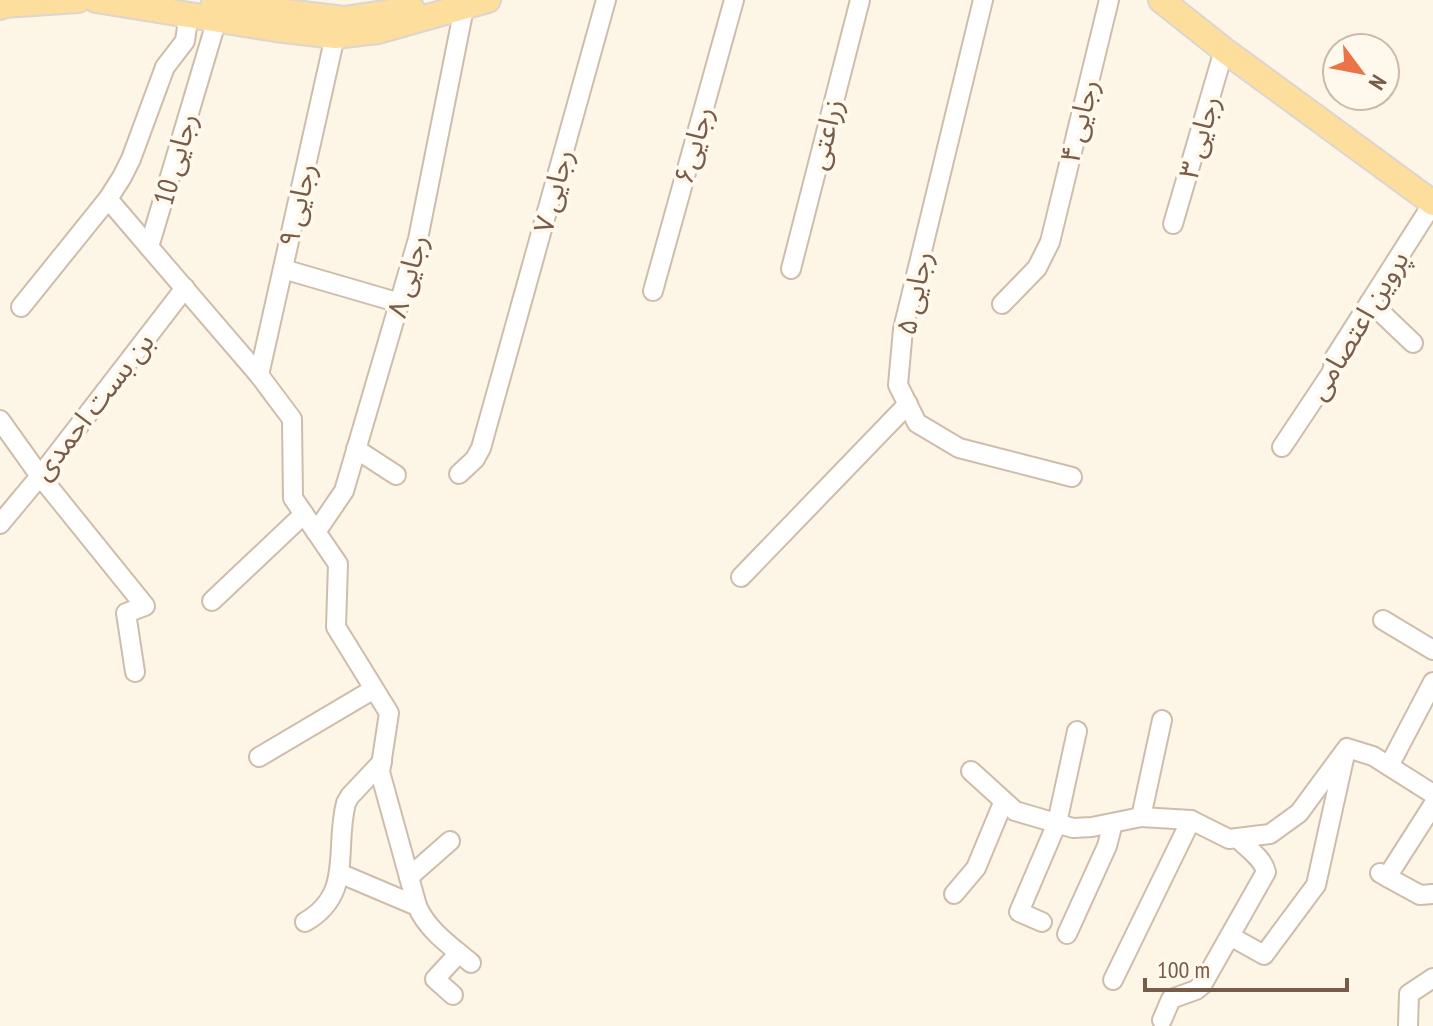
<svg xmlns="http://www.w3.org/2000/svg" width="1433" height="1026" viewBox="0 0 1433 1026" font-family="'PT Sans Narrow','Noto Sans Arabic',sans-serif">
<rect width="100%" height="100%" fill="#fdf5e6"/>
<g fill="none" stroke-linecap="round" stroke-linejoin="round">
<!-- minor casing -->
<g stroke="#cfbdab" stroke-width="22">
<g id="minor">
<path d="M983,0l-80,329 -5,56 19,38 42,25 113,29"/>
<path d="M217,19l-68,228 110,128 33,44 1,79 45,66 -2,63 53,86 -9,59 37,134c11,25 34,40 54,57"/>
<path d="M108,199l41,48"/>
<path d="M1173,224l51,-174"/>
<path d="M283,269l117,34"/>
<path d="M791,269l69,-269"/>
<path d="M653,291l81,-291"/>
<path d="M1370,302l43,41"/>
<path d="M1002,304l35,-36 13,-26 59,-242"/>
<path d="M21,307l87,-108 14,-22 9,-18 34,-92 20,-26 2,-14 -2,-13"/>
<path d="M259,375l76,-339"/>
<path d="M0,420l40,56 105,130 -19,7 9,59"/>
<path d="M1282,447l50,-75 3,-15 98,-154"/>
<path d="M356,449l40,26"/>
<path d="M459,474l16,-15 6,-11 125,-448"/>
<path d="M0,524l40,-48 145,-188"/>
<path d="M316,532l28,-41 74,-252 46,-231"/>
<path d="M741,577l167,-173"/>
<path d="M212,601l92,-87"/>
<path d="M1383,620l50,30"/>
<path d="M259,757l115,-68"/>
<path d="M1389,766l44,-84"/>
<path d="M971,771l44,40 58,17 19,-1 49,-10 21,-97"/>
<path d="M1141,817l50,3 38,19 41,-5 29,-21 48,-65 26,8 60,38"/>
<path d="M339,873l78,33"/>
<path d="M1380,873l7,4 46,-72"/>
<path d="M409,877l41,-36"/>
<path d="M1387,877l33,18 13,-1"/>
<path d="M954,894l22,-26 27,-65"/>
<path d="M305,922c49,-28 29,-73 41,-119l4,-7 32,-34"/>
<path d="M1042,922l-23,-10 38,-89 20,-92"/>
<path d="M1067,934l40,-88 6,-23"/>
<path d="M1230,936l34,19 52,-70 29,-131"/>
<path d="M1113,980l78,-160"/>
<path d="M453,995l-18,-16 24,-26"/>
<path d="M1162,1020l9,-21 25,-9 6,-5 64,-113c-3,-14 -19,-24 -29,-34"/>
<path d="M1408,1026l1,-32 24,-16"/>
</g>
</g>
<!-- major casing -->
<g stroke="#dcd5d0" stroke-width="28">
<g id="major">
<path d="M96,0l180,29 59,7 43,-5 110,-31"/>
<path d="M1161,0l63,50 209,153"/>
<path d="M214,3l130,16 68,-10"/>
<path d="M0,7l4,-2 74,-5"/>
</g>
</g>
<!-- minor -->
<use href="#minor" stroke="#fff" stroke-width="18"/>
<!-- major -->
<use href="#major" stroke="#fede9d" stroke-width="24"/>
</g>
<g text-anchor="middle" stroke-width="8" stroke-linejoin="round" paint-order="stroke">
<!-- street labels -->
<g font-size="28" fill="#785c49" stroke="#fff9ed">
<text transform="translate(1079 121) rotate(-76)" y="10">رجایی ۴</text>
<text transform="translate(825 134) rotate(-76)" y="10">زراعتی</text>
<text transform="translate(1199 137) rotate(-74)" y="10">رجایی ۳</text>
<text transform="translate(693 145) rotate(-74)" y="10">رجایی۶</text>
<text transform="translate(175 159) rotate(-74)" y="10">رجایی 10</text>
<text transform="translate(553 191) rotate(-75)" y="10">رجایی ۷</text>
<text transform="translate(297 205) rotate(-77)" y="10">رجایی ۹</text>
<text transform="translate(407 276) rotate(-74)" y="10">رجایی ۸</text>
<text transform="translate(914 293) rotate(-78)" y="10">رجایی ۵</text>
<text transform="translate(1358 325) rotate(-59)" y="10">پروین اعتصامی</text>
<text transform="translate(93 406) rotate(-52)" y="10">بن بست احمدی</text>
</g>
</g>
<!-- north arrow -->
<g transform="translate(1361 72) rotate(122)"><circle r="38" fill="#fff9ed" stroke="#c9baab" stroke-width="2"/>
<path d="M0-6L14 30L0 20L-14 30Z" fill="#eb7347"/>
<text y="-12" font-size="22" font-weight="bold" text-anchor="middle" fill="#785c49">N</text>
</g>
<!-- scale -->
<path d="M1145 978v12h202v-12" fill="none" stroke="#785c49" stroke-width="4"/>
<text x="1157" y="978" font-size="24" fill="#785c49" stroke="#fff9ed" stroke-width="6" paint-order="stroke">100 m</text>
</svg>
